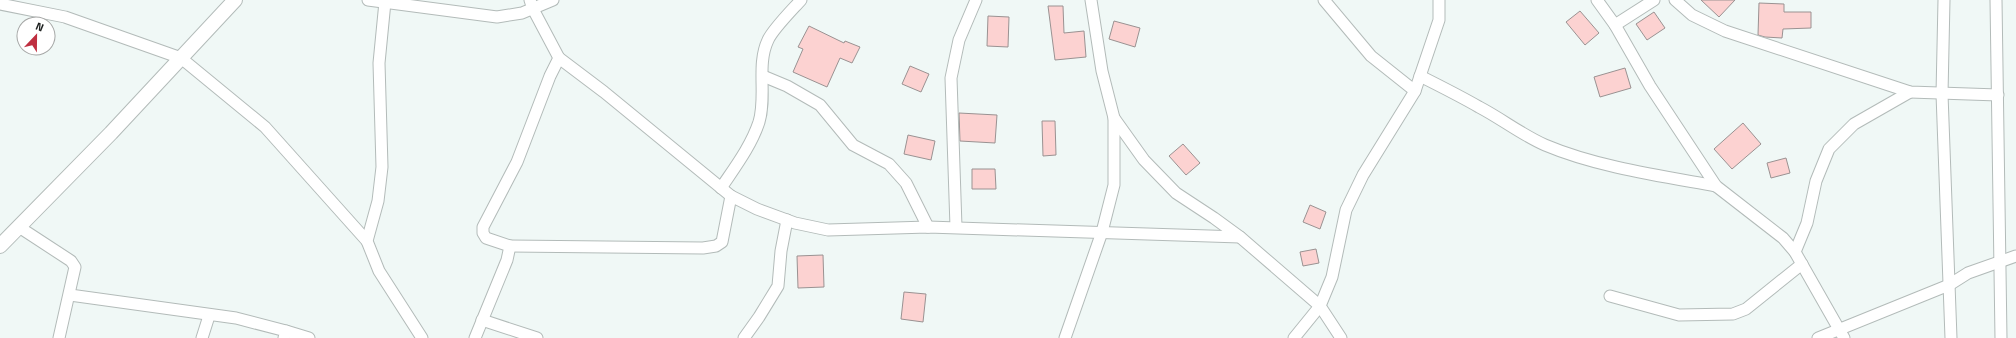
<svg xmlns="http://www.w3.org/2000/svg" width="2016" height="338" viewBox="0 0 2016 338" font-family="'Titillium Web',sans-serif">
<rect width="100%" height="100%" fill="#f0f8f6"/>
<!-- building -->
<g fill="#fcd2d1" stroke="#9a9292">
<path d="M1701,0h34l-16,17z"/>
<path d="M1759,3l25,1v8h27v16l-28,1 -1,9 -17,-1 -7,-2z"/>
<path d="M1048,6h15l1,27 20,-2 2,26 -31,3z"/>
<path d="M1580,11l19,22 -14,12 -19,-23z"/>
<path d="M1654,12l11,16 -18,12 -11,-16z"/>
<path d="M988,16l21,1 -1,30 -21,-1z"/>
<path d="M1114,21l26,7 -5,19 -26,-8z"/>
<path d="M809,26l35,17 1,-2 15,6 -8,16 -12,-5 -13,29 -34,-15 10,-23 -5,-2z"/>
<path d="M910,66l19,8 -8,18 -19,-8z"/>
<path d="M1625,68l6,20 -31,9 -6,-20z"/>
<path d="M959,113l38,2 -2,28 -35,-2z"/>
<path d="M1042,121h13l1,34 -13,1z"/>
<path d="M1743,123l18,21 -29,25 -18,-20z"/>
<path d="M908,135l27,6 -4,19 -27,-6z"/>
<path d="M1183,144l17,19 -14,12 -17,-19z"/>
<path d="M1786,158l4,15 -19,5 -4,-15z"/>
<path d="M972,169h23l1,20h-24z"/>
<path d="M1310,205l16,7 -6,17 -17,-7z"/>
<path d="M1316,249l3,14 -16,3 -3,-14z"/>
<path d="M823,255l1,32 -26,1 -1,-32z"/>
<path d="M904,292l22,2 -3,28 -22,-3z"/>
</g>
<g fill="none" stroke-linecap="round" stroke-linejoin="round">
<!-- minor casing -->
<g stroke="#b3bbb9" stroke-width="13">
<g id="minor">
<path d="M368,0l129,17 25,-4 31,-13"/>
<path d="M530,0l3,9 26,49"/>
<path d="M1324,0l47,56 44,35"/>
<path d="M1597,0l18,25 35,61 66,100 67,52 12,14 49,86"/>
<path d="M1675,0l17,15 33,16 185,61 88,3"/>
<path d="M1944,0l-2,94 9,244"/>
<path d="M1996,0l5,338"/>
<path d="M385,2l-6,61 3,104 -4,34 -11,40 12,30 43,67"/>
<path d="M0,4l65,13 116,41 84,69 102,114"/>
<path d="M1615,25l39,-25"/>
<path d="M763,76l24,10 33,19 33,40 36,19 17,19 22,44"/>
<path d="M1420,76c20,10 40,20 59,31 23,12 43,28 66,38 52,22 116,31 171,41"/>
<path d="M1114,118l30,42 32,33 38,25 26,19 80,69 21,32"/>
<path d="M721,188c14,-21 30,-42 38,-66 8,-26 -3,-57 9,-82 5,-11 24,-30 33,-40"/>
<path d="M19,227l52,34 4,6 -16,71"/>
<path d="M956,227l-5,-149 8,-38 17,-40"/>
<path d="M510,246l193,2 13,-2 6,-4 9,-46"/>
<path d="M1795,252l12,-29 9,-42 13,-32 25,-25 56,-32"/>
<path d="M70,295l166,23 50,13 -2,7"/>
<path d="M1610,296l69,19 54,-1 13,-5 56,-45"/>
<path d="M482,320l55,18"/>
<path d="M286,331l23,7"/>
<path d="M202,338l7,-22"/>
<path d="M475,338l32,-78 3,-14 -24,-8 -3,-5v-6l34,-65 33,-86 9,-18 45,34 127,104 26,13 38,14 33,7 100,-3 312,10"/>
<path d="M744,338l15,-21 19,-31 3,-35 6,-31"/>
<path d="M1065,338l37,-106 12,-47v-67l-12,-47 -11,-71"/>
<path d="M1294,338l26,-32 12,-29 14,-67 17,-35 52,-84 24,-71v-20"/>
<path d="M1818,338l131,-53 19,-12 48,-17"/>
</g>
</g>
<!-- tertiary casing -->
<g stroke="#b3bbb9" stroke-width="16">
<path id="tertiary" d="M0,246l111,-113 124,-133"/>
</g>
<!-- minor -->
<use href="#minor" stroke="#fff" stroke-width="11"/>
<!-- tertiary -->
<use href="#tertiary" stroke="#fff" stroke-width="14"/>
</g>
<!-- north arrow -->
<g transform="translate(36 36) rotate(22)"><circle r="19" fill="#ffffff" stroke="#a5a6a5"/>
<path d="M0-3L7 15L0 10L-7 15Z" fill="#bf2f40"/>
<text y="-6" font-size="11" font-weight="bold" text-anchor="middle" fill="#1d201f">N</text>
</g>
</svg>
